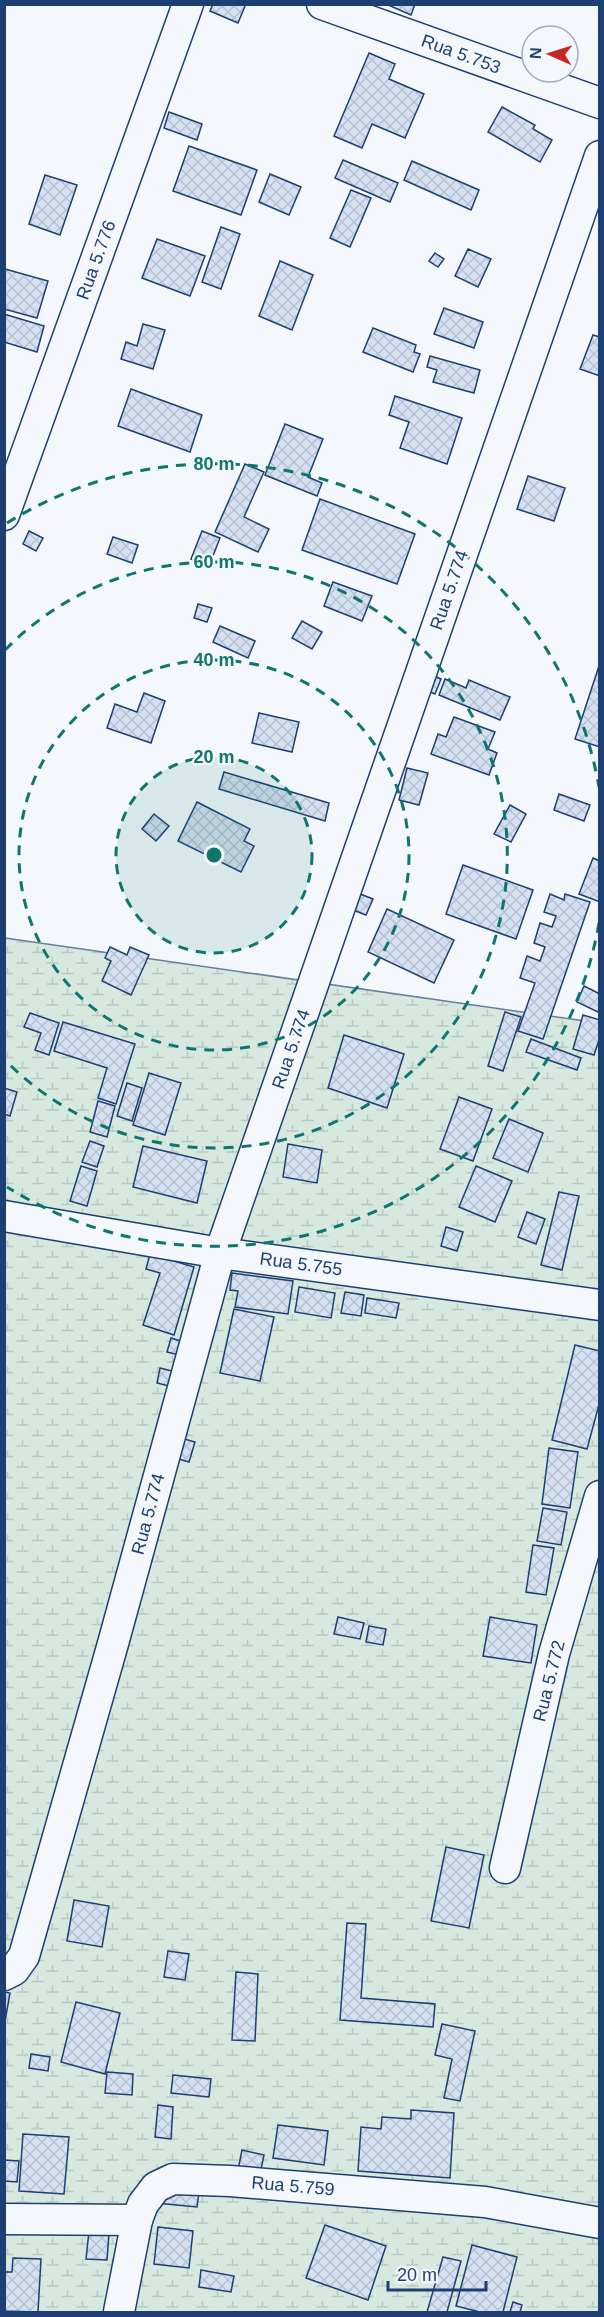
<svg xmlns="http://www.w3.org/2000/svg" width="604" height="2317" viewBox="0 0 604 2317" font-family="Helvetica,sans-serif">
<defs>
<pattern id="wetland-marsh" width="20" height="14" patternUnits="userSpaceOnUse" patternTransform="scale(1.5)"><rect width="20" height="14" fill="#d7e8df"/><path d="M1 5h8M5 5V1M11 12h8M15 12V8" fill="none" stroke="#b8c8c3"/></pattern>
<pattern id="building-cross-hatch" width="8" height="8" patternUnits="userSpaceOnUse" patternTransform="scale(1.5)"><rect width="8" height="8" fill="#d5e0f0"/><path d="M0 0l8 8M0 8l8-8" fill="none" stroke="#b6c1d1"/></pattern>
</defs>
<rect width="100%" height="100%" fill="#f4f7fb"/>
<!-- wetland -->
<path fill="url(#wetland-marsh)" stroke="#687fa3" stroke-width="1.5" d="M5,938l594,85v1289h-578l-16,-4z"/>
<!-- building -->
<g fill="url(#building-cross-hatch)" stroke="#1d3f73" stroke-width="1.5">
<path d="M213,4h29l3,2 -7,17 -28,-12z"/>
<path d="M386,4h29l-4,11z"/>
<path d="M369,53l26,11 -6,15 35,15 -19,44 -33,-14 -10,24 -28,-12z"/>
<path d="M502,107l33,18 -2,4 19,11 -12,22 -52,-30z"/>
<path d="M169,112l33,12 -5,16 -33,-12z"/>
<path d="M189,146l68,24 -16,45 -68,-24z"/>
<path d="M343,160l55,23 -8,19 -55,-24z"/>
<path d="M412,161l67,29 -8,20 -67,-30z"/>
<path d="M270,174l31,13 -12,28 -30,-13z"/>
<path d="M45,175l32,10 -17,50 -31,-11z"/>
<path d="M351,190l20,8 -21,49 -20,-9z"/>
<path d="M221,227l19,7 -19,55 -19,-7z"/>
<path d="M157,239l48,17 -15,40 -48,-18z"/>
<path d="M468,249l23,10 -13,28 -23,-11z"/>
<path d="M435,253l9,6 -6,8 -9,-6z"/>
<path d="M280,261l33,14 -21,55 -33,-14z"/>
<path d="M5,269l43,12 -11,37 -33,-9z"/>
<path d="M444,308l39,14 -9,26 -40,-14z"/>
<path d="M4,314l40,12 -7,26 -33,-10z"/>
<path d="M143,324l22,6 -12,39 -32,-10 5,-17 11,4z"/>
<path d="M373,328l43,17 -2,7 6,2 -7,18 -50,-20z"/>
<path d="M593,335l7,2v39l-20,-7z"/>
<path d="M430,356l50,14 -6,23 -41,-11 4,-12 -10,-3z"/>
<path d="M131,389l71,26 -12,37 -72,-26z"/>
<path d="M395,396l67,22 -15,46 -47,-16 9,-26 -20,-7z"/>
<path d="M285,424l38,15 -15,38 14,6 -5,13 -52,-21z"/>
<path d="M245,464l19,8 -20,45 25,12 -11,23 -43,-20z"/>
<path d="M528,476l37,12 -11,33 -37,-12z"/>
<path d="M320,499l95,35 -18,50 -95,-34z"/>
<path d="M29,531l14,7 -7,13 -13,-7z"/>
<path d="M202,531l18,7 -11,28 -18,-7z"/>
<path d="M113,537l25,8 -6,18 -25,-9z"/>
<path d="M333,582l39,14 -10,25 -38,-15z"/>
<path d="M198,604l14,4 -5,14 -13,-4z"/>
<path d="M302,621l20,11 -10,17 -20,-11z"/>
<path d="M220,626l35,15 -7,17 -35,-16z"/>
<path d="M600,663v84l-25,-8z"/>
<path d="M409,665l32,14 -6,15 -32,-14z"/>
<path d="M445,679l21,9 3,-8 41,17 -10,23 -61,-25z"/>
<path d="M144,693l21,8 -14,42 -44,-15 8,-24 22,8z"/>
<path d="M259,713l40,9 -7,30 -40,-9z"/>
<path d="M454,717l41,15 -7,17 9,4 -8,22 -58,-21 7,-20 8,3z"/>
<path d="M407,768l21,5 -9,32 -20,-5z"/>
<path d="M224,772l105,31 -4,18 -106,-32z"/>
<path d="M559,794l31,11 -6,16 -30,-11z"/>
<path d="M197,802l53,27 -6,12 10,5 -13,26 -63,-31z"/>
<path d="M510,805l16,9 -15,28 -17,-8z"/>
<path d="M154,814l15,12 -13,15 -14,-12z"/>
<path d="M593,858l7,3v41l-21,-8z"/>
<path d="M463,865l70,25 -17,49 -70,-25z"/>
<path d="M355,892l18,7 -7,16 -18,-7z"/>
<path d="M550,894l14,6 1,-6 25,8 -47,137 -25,-8 17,-48 -15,-5 7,-22 13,5 5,-14 -11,-4 6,-20 12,4 4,-11 -12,-4z"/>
<path d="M387,909l67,31 -20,43 -66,-31z"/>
<path d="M110,947l17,8 3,-8 19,8 -18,40 -29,-14 9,-20 -6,-3z"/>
<path d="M584,986l16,8v19l-23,-11z"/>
<path d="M505,1012l16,5 -18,54 -15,-5z"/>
<path d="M30,1013l29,10 -10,32 -14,-5 6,-17 -17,-6z"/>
<path d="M583,1015l17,5v17l-6,18 -21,-6z"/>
<path d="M63,1022l72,22 -19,60 -18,-6 9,-30 -53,-17z"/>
<path d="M344,1035l60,19 -17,54 -59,-20z"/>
<path d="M531,1039l50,19 -4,12 -51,-18z"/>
<path d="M149,1073l32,10 -16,52 -32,-10z"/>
<path d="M127,1083l15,5 -10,33 -15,-5z"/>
<path d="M4,1088l13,4 -7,24 -6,-2z"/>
<path d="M459,1097l33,12 -19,52 -33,-12z"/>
<path d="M98,1101l17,5 -8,31 -17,-5z"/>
<path d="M509,1119l34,14 -15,39 -35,-14z"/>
<path d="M90,1141l14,5 -7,21 -15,-5z"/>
<path d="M288,1144l34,6 -5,33 -34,-6z"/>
<path d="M143,1146l64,15 -10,42 -64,-16z"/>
<path d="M81,1166l16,5 -10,35 -17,-5z"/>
<path d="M476,1166l36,15 -17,41 -36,-15z"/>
<path d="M559,1192l20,4 -17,74 -21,-5z"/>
<path d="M527,1212l18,7 -9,25 -18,-7z"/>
<path d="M446,1227l17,5 -6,19 -16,-5z"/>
<path d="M150,1254l44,13 -20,68 -31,-10 17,-52 -14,-4z"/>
<path d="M232,1273l61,8 -5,33 -53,-7 3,-16 -8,-1z"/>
<path d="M299,1287l36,6 -4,25 -36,-6z"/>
<path d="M345,1292l19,3 -3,21 -20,-3z"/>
<path d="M367,1298l32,5 -3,15 -31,-5z"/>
<path d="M234,1309l40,8 -14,64 -40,-8z"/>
<path d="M171,1338l16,5 -4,13 -16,-4z"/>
<path d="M575,1345l25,6v50l-13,48 -35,-9z"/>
<path d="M160,1368l16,4 -3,15 -16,-4z"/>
<path d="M181,1438l14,4 -6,20 -14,-4z"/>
<path d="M549,1448l29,4 -8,56 -28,-4z"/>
<path d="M543,1508l24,4 -6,33 -24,-4z"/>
<path d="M533,1545l21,3 -8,47 -20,-3z"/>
<path d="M338,1617l26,6 -4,16 -26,-5z"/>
<path d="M490,1617l47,8 -6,38 -48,-7z"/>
<path d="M369,1626l17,3 -3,16 -17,-3z"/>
<path d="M446,1847l38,8 -15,73 -38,-7z"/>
<path d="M74,1900l35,6 -7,41 -35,-6z"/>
<path d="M347,1923l19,1 -5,74 74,6 -2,23 -93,-7z"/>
<path d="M168,1951l21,3 -4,26 -21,-3z"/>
<path d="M236,1972l22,2 -3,67 -23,-1z"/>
<path d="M4,1992l6,1 -6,34z"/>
<path d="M76,2002l44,11 -15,61 -44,-12z"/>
<path d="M442,2024l33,7 -15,70 -16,-3 8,-39 -17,-4z"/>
<path d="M31,2054l19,3 -2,14 -19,-3z"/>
<path d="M107,2072l26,2 -1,21 -27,-2z"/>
<path d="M173,2075l38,4 -2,18 -38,-4z"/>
<path d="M158,2105l15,2 -2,32 -16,-2z"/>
<path d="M411,2110l43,3 -4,65 -92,-7 3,-44 20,2 1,-12 29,2z"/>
<path d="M278,2125l50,6 -4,34 -51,-7z"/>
<path d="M23,2134l46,3 -5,57 -45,-3z"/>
<path d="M242,2150l22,5 -4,19 -22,-4z"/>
<path d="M4,2160l15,1 -2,21 -13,-1z"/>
<path d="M158,2187l41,5 -2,15 -41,-4z"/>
<path d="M325,2225l61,21 -18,54 -62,-22z"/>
<path d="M158,2227l35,4 -4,37 -35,-4z"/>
<path d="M89,2231l20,2 -2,27 -21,-1z"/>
<path d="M472,2245l45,12 -14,55h-23l-24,-6z"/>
<path d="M443,2257l18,4 -14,51h-20z"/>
<path d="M13,2258l28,1 -3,53 -34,-1v-39h8z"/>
<path d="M201,2270l33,6 -3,16 -32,-5z"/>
<path d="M513,2302l9,3 -2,7h-10z"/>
</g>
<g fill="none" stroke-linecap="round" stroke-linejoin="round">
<!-- minor casing -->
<g stroke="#1d3f73" stroke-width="33">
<g id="minor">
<path d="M322,4l278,99"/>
<path d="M4,515l184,-511"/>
<path d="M4,1216l216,37 380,52"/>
<path d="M505,1868l49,-214 46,-158"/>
<path d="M4,1975l10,-5 10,-14 90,-316 106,-387 380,-1097"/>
<path d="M4,2219l133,1 6,-16 13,-17 17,-8 57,2 255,21 115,21"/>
<path d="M119,2312l18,-92"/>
</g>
</g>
<!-- minor -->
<use href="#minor" stroke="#f4f7fb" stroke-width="30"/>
</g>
<!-- distance rings -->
<circle cx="214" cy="855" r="98" fill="#0f766e" fill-opacity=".12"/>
<g fill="none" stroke="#0f766e" stroke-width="3" stroke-dasharray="10 8">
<circle cx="214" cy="855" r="98"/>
<circle cx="214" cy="855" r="195"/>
<path d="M5 650A293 293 0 1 1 5 1060"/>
<path d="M599 923A391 391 0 0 1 7 1187M7 523A391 391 0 0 1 599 787"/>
</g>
<g text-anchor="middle" stroke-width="4.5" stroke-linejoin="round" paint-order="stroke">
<!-- street labels -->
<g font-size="18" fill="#1d3f73" stroke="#f4f7fb">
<text transform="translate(461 54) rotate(20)" y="6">Rua 5.753</text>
<text transform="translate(96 260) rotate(-70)" y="6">Rua 5.776</text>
<text transform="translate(449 590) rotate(-71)" y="6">Rua 5.774</text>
<text transform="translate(291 1049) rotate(-71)" y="6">Rua 5.774</text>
<text transform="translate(301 1264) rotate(8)" y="6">Rua 5.755</text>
<text transform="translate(148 1514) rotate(-75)" y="6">Rua 5.774</text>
<text transform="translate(549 1681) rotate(-76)" y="6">Rua 5.772</text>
<text transform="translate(293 2186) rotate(5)" y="6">Rua 5.759</text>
</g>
</g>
<circle cx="214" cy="855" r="9" fill="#0f766e" stroke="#f4f7fb" stroke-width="3"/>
<g font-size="18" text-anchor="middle" font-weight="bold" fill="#0f766e" stroke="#f4f7fb" stroke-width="4.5" stroke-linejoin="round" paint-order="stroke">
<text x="214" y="470">80 m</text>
<text x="214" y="568">60 m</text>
<text x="214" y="666">40 m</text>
<text x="214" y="763">20 m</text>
</g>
<!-- border -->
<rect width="604" height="2317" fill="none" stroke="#1d3f73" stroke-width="12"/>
<!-- north arrow -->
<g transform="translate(550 54) rotate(273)"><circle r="28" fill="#f4f7fb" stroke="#9eadc5" stroke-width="1.5"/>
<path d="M0-4.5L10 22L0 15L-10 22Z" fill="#c62828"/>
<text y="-9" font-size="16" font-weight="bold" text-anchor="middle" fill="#1d3f73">N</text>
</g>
<!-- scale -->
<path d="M388 2281v9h98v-9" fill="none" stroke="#1d3f73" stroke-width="3"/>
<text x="397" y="2281" font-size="18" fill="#1d3f73" stroke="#f4f7fb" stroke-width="4.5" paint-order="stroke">20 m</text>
</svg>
